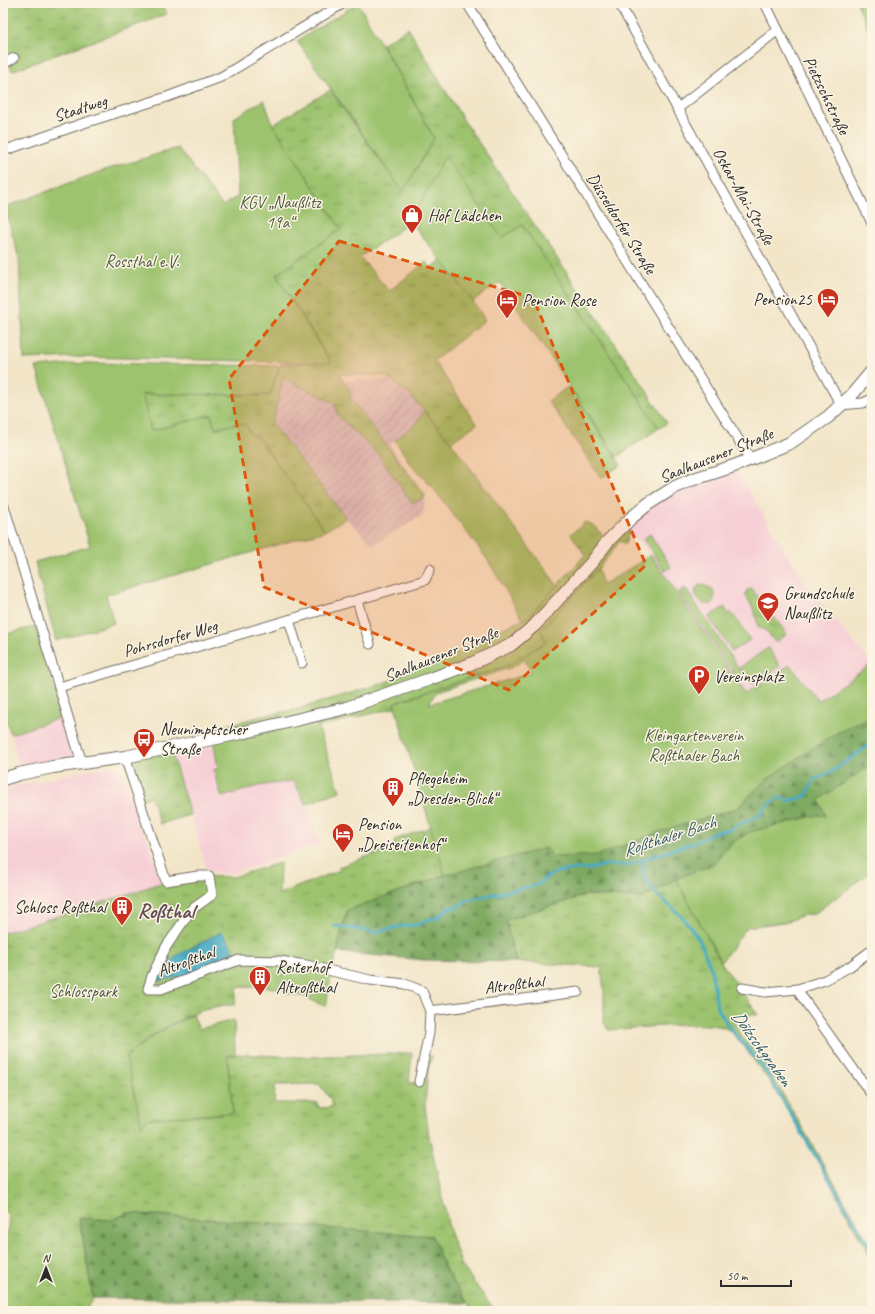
<svg xmlns="http://www.w3.org/2000/svg" width="875" height="1314" viewBox="0 0 875 1314" font-family="Caveat,sans-serif">
<defs>
<pattern id="industrial-furrows" width="10" height="10" patternUnits="userSpaceOnUse"><rect width="10" height="10" fill="#d1bdc9"/><path d="M-1 1l2-2M0 10L10 0M9 11l2-2" fill="none" stroke="#aa9aa3"/></pattern>
<pattern id="grass-tufts" width="24" height="20" patternUnits="userSpaceOnUse"><rect width="24" height="20" fill="#9dc36e"/><path d="M3 7l-1-3M5 7V3M7 7l1-3M15 17l-1-3M17 17v-4M19 17l1-3" fill="none" stroke="#809f5b"/></pattern>
<pattern id="forest-firs" width="22" height="20" patternUnits="userSpaceOnUse"><rect width="22" height="20" fill="#7ea961"/><path d="M5 1l3.5 6h-7zM16 11l3.5 6h-7z" fill="#678a50"/></pattern>
<pattern id="water-ripples" width="26" height="14" patternUnits="userSpaceOnUse"><rect width="26" height="14" fill="#44aac4"/><path d="M2 4q2-2 4 0t4 0M15 11q2-2 4 0t4 0" fill="none" stroke="#398b9f"/></pattern>
</defs>
<rect width="100%" height="100%" fill="#fcf5e5"/>
<filter id="ink" filterUnits="userSpaceOnUse"><feTurbulence type="fractalNoise" baseFrequency=".025" numOctaves="2"/><feDisplacementMap in="SourceGraphic" scale="8" xChannelSelector="R" yChannelSelector="G"/><feConvolveMatrix kernelMatrix="1 2 1 2 8 2 1 2 1" color-interpolation-filters="sRGB"/></filter>
<filter id="wash" filterUnits="userSpaceOnUse"><feTurbulence type="fractalNoise" baseFrequency=".012" numOctaves="4" result="noise"/><feDisplacementMap in="SourceGraphic" scale="16" xChannelSelector="R" yChannelSelector="G"/><feGaussianBlur stdDeviation="0.9" result="paint"/><feColorMatrix in="noise" values="0 0 0 0 0 0 0 0 0 0 0 0 0 0 0 0 0 1.4 0 .05"/><feComposite in="paint" operator="in"/></filter>
<g filter="url(#wash)">
<rect width="100%" height="100%" fill="#f2e5c8"/>
<!-- built -->
<g fill="#f6cfd6">
<path d="M734,466l70,116 68,82 -54,38 -72,-8 -95,-139 -22,-23 1,-13 18,-15z"/>
<path d="M63,717l12,35 -2,4 -7,4 -46,8 -9,-34z"/>
<path d="M214,746l4,23 -5,1 45,16 35,-5 13,23 14,40 -88,29 -9,1 -16,-4 -34,-114z"/>
<path d="M108,766l15,5 43,122 -163,208v-312z"/>
</g>
<!-- industrial -->
<path fill="url(#industrial-furrows)" d="M302,367l42,14 46,-2 20,16 14,16 -8,12 -21,17 -5,6 35,49 -2,20 -50,30 -27,-27 -74,-95 11,-46z"/>
<!-- grass -->
<g fill="url(#grass-tufts)" stroke="#64774c" fill-rule="evenodd">
<path d="M3,3h158l6,11 -155,57 -9,-22z"/>
<path d="M408,28l56,93 177,261 26,41 -8,5 -137,-203 -20,13 -57,-81 -34,65 -51,35 29,34 37,-29 5,6 10,-8 32,41 12,19 -51,41 43,63 -26,18 -41,-47 -24,-19 -47,-2 12,18 -1,6 75,97 -1,3 -12,5 -34,-49 -40,-38 -3,-13 -52,-25 -11,46 74,94 -21,13 -68,-95 -4,1 -7,-11 -6,-3 -26,6 -3,-14 -60,16 -10,-37 129,1 11,-31h20l1,-2h29l-55,-87 64,-46 -67,-104 57,-35 73,102 31,-54 -52,-94z"/>
<path d="M569,386l52,79 -20,13 -53,-77z"/>
<path d="M630,519l-1,13 -4,12 -5,-3 -22,28 -57,61 6,11 -38,24 -115,38v5l-76,19 -6,-10 -99,21 -12,-6 65,-17 29,-5 88,-27 97,-40 15,-12 28,-11 9,-7 53,-58 -14,-21 14,-12 8,3 15,16z"/>
<path d="M752,589l35,45 -12,8 -9,-11 -8,-5c-2,-12 -6,-21 -13,-31l2,-5z"/>
<path d="M170,747l20,68 -30,9 -9,-27 -12,3 -14,-43z"/>
<path d="M431,827l14,48 -98,36 -15,60 -6,36 -21,-10 -19,-4 -2,-5 -47,-1 -2,18h-10l-21,4 -35,16 -22,15 -21,17 18,65 2,-2 8,-2 79,-5 -6,-57 8,-2 67,3 110,-4 -3,30 10,-1 6,-27 7,1 -4,15 -3,35 4,30 21,97 12,33 33,45h-22l-28,-42 -13,-33 -305,-23 -15,7 -33,-2 14,80 -8,13h-82v-68l4,-4 2,-23 -6,-6v-277l117,-36 46,-16 32,-5 35,1 47,-14 -1,31 61,-24 -1,-3 56,-21 -1,-6zM319,1084l12,16 1,7 -13,1 -1,-5h-44l1,-18z"/>
<path d="M676,879l45,83 37,53h-28l12,22 24,28 106,183v12c-38,-69 -74,-143 -122,-205 -5,-7 -18,-24 -25,-27 -16,-8 -95,1 -117,2l-4,-7v-32l-3,-24 -85,-5 -11,-42 81,-25 57,3z"/>
</g>
<!-- forest -->
<g fill="url(#forest-firs)" stroke="#546a46">
<path d="M869,717l3,5v42l-53,36 7,16 -8,-1 -68,17 -18,11 -18,21 -38,15 -33,19 -57,-3 -80,25 10,42 -92,-2 -87,-8 10,-42 98,-35 100,-27 10,9 43,-2 60,-23 79,-24 30,-29 64,-43z"/>
<path d="M127,1213l305,23 13,33 22,34 -374,-5 -14,-80 33,2z"/>
</g>
<!-- garden -->
<g fill="#9dc36e" stroke="#64774c" fill-rule="evenodd">
<path d="M358,3l76,135 -31,54 -106,-151z"/>
<path d="M857,3h15v36z"/>
<path d="M264,100l9,25 68,104 -65,46 55,88 -253,-6 -54,2 -5,-100 -14,-52 94,-35 79,-24 45,58 15,-10 -4,-78z"/>
<path d="M445,156l57,82 20,-13 137,203 -42,29 -117,-175 -27,19 -62,-79z"/>
<path d="M85,363l194,3 -9,29 -128,-1 9,37 60,-16 4,14 25,-6 6,3 7,11 4,-1 68,95 -219,64 8,28 -58,18 -16,-59 -5,-20 55,-16 -54,-179z"/>
<path d="M424,411l27,31 106,143 -25,28 -9,7 -36,-61 -54,-71 -22,-23 -16,-25 21,-17z"/>
<path d="M650,534l21,33 -6,4 -22,-32z"/>
<path d="M651,555l95,139 44,-29 28,36 54,-37v51l-41,21 -64,43 -30,29 -79,24 -60,23 -44,2 -9,-9 -100,27 -51,-172 115,-38 37,-23 -5,-12 57,-61 5,16zM525,660l6,11 -1,2 -101,31 7,-12 74,-24z"/>
<path d="M700,585c11,1 19,8 12,19h-9c-5,-5 -9,-9 -7,-16z"/>
<path d="M685,588l59,88 -5,4 -60,-88z"/>
<path d="M724,607l5,7 2,-2 19,28 -18,11 -23,-34z"/>
<path d="M35,626l28,91 -52,17 -8,-23v-76z"/>
<path d="M768,648l12,18 -28,18 -12,-17z"/>
<path d="M312,717l6,10 22,64 -34,13 -13,-23 -35,5 -36,11 -9,-27 5,-1 -5,-31z"/>
<path d="M872,764v107l-58,43 -10,1 -19,7 -38,5 -26,35 -45,-83 38,-15 18,-21 18,-11 68,-17 8,1 -7,-16z"/>
<path d="M193,1015l6,14 35,-9 1,34 -8,2 6,57 -79,5 -8,2 -4,6 -16,-69c23,-19 39,-30 67,-42z"/>
</g>
<!-- water -->
<path fill="url(#water-ripples)" stroke="#386a78" d="M221,932l8,10 8,14 -42,18 -37,7 1,-8 17,-17z"/>
<g fill="none" stroke-linecap="round" stroke-linejoin="round">
<!-- stream -->
<g stroke="#44aac4" stroke-width="3">
<path d="M642,860l2,17 12,16 27,25 16,21 12,29 6,39 12,20 34,40 109,185"/>
<path d="M334,926l41,6 27,-6 14,-1 14,-6 9,-2 9,-9 9,-1 10,-7 70,-15 10,-8 10,-5 20,-3h13l14,-4h25l71,-25 15,-8 14,-2 9,-5 22,-10c4,-10 12,-13 22,-18l6,4 18,-5 8,-16 19,-9 39,-28"/>
</g>
</g>
</g>
<g filter="url(#ink)">
<g fill="none" stroke-linecap="round" stroke-linejoin="round">
<!-- minor casing -->
<g stroke="#716c62" stroke-width="11">
<g id="minor">
<path d="M467,3l284,457"/>
<path d="M619,3l222,402 22,-2 9,-4"/>
<path d="M765,3l107,220"/>
<path d="M3,64l11,-6"/>
<path d="M677,109l101,-79"/>
<path d="M3,151l81,-28 83,-26 54,-20 123,-74"/>
<path d="M3,503l79,260"/>
<path d="M357,600l13,44"/>
<path d="M289,620l13,43"/>
<path d="M59,687l366,-107 5,-11"/>
<path d="M125,757l41,124 32,-5h11l3,19 -21,15 -25,37 -14,29 -4,13h13l78,-29 41,1 26,4 64,15 35,4 17,7 8,20 -1,22 -10,49"/>
<path d="M742,988l23,4 33,-3 27,-9 24,-13 23,-17"/>
<path d="M798,989l4,8 70,98"/>
<path d="M430,1011l148,-19"/>
</g>
</g>
<!-- tertiary casing -->
<g stroke="#716c62" stroke-width="14">
<path id="tertiary" d="M3,779l16,-5 34,-7 72,-10 116,-24 105,-25 84,-29 43,-16 38,-18 24,-20 57,-63 16,-21 22,-22 18,-15 27,-17 16,-7 43,-14 56,-23 38,-26 23,-21 21,-25"/>
</g>
<!-- minor -->
<use href="#minor" stroke="#fff" stroke-width="9"/>
<!-- tertiary -->
<use href="#tertiary" stroke="#fff" stroke-width="12"/>
</g>
</g>
<!-- marked area -->
<path fill="#df570e" fill-opacity="0.2" stroke="#df570e" stroke-width="3" stroke-dasharray="8 5" stroke-linejoin="round" d="M339,241l194,57 113,267 -137,125 -245,-103 -35,-208z"/>
<!-- icons -->
<defs>
<g id="shop-pin" transform="scale(1.15)"><path d="M0 17L-7.5 6A9.5 9.5 0 1 1 7.5 6Z" fill="#c8321e" stroke="#fcf5e5"/><path d="M-5-2.5h2.3a2.7 3.5 0 0 1 5.4 0H5L5.5 6h-11ZM-1.5-2.5h3a1.5 2.3 0 0 0-3 0Z" fill="#fff"/></g>
<g id="hotel-pin" transform="scale(1.15)"><path d="M0 17L-7.5 6A9.5 9.5 0 1 1 7.5 6Z" fill="#c8321e" stroke="#fcf5e5"/><path d="M-6-4.5h1.5V1H6V5H4.5V3h-9V5H-6ZM-4 0a1.8 1.8 0 1 1 3.6 0ZM.5 0V-2.5h3Q6-2.5 6 0Z" fill="#fff"/></g>
<g id="school-pin" transform="scale(1.15)"><path d="M0 17L-7.5 6A9.5 9.5 0 1 1 7.5 6Z" fill="#c8321e" stroke="#fcf5e5"/><path d="M0-5L7-2L0 1L-7-2ZM-4 1L0 2.5L4 1V4Q0 6-4 4Z" fill="#fff"/></g>
<g id="parking-pin" transform="scale(1.15)"><path d="M0 17L-7.5 6A9.5 9.5 0 1 1 7.5 6Z" fill="#c8321e" stroke="#fcf5e5"/><path d="M-3.5-5.5H1a3.5 3.5 0 0 1 0 7H-1V5.5H-3.5ZM-1-3.4V-.6H.8a1.4 1.4 0 0 0 0-2.8Z" fill="#fff"/></g>
<g id="bus-pin" transform="scale(1.15)"><path d="M0 17L-7.5 6A9.5 9.5 0 1 1 7.5 6Z" fill="#c8321e" stroke="#fcf5e5"/><path d="M-5-6H5V4H4V6H2V4H-2V6H-4V4H-5ZM-3.5-4V0h7V-4ZM-3.5 1.2v1.5H-2V1.2ZM2 1.2v1.5H3.5V1.2Z" fill="#fff"/></g>
<g id="building-pin" transform="scale(1.15)"><path d="M0 17L-7.5 6A9.5 9.5 0 1 1 7.5 6Z" fill="#c8321e" stroke="#fcf5e5"/><path d="M-4-6H4V6H1V3H-1V6H-4ZM-2.5-4.3h1.7v1.8h-1.7ZM.8-4.3h1.7v1.8H.8ZM-2.5-1h1.7V.8h-1.7ZM.8-1h1.7V.8H.8Z" fill="#fff"/></g>
</defs>
<g fill-rule="evenodd">
<use href="#shop-pin" x="412" y="215"/>
<use href="#hotel-pin" x="828" y="299"/>
<use href="#hotel-pin" x="507" y="300"/>
<use href="#school-pin" x="768" y="603"/>
<use href="#parking-pin" x="699" y="676"/>
<use href="#bus-pin" x="144" y="739"/>
<use href="#building-pin" x="393" y="788"/>
<use href="#hotel-pin" x="343" y="834"/>
<use href="#building-pin" x="122" y="907"/>
<use href="#building-pin" x="260" y="977"/>
</g>
<g text-anchor="middle" stroke-width="3" stroke-linejoin="round" paint-order="stroke">
<!-- street labels -->
<g font-size="17" fill="#2b2b2b" stroke="#fcf5e5">
<text transform="translate(827 95) rotate(64)" y="6">Pietzschstraße</text>
<text transform="translate(80 108) rotate(-18)" y="6">Stadtweg</text>
<text transform="translate(744 196) rotate(61)" y="6">Oskar-Mai-Straße</text>
<text transform="translate(622 223) rotate(58)" y="6">Düsseldorfer Straße</text>
<text transform="translate(716 455) rotate(-22)" y="6">Saalhausener Straße</text>
<text transform="translate(170 638) rotate(-16)" y="6">Pohrsdorfer Weg</text>
<text transform="translate(441 654) rotate(-22)" y="6">Saalhausener Straße</text>
<text transform="translate(186 961) rotate(-20)" y="6">Altroßthal</text>
<text transform="translate(514 984) rotate(-7)" y="6">Altroßthal</text>
</g>
<!-- park labels -->
<g font-size="17" fill="#4d593f" stroke="#fcf5e5">
<text x="280" y="208">KGV „Naußlitz<tspan x="280" dy="20">19a“</tspan></text>
<text x="142" y="267">Rossthal e.V.</text>
<text x="694" y="741">Kleingartenverein<tspan x="694" dy="20">Roßthaler Bach</tspan></text>
<text x="83" y="997">Schlosspark</text>
</g>
<!-- poi labels -->
<g font-size="17" fill="#2b2b2b" stroke="#fcf5e5" text-anchor="start">
<text x="428" y="221">Hof Lädchen</text>
<text x="812" y="305" text-anchor="end">Pension25</text>
<text x="522" y="306">Pension Rose</text>
<text x="784" y="599">Grundschule<tspan x="784" dy="20">Naußlitz</tspan></text>
<text x="714" y="682">Vereinsplatz</text>
<text x="160" y="735">Neunimptscher<tspan x="160" dy="20">Straße</tspan></text>
<text x="408" y="784">Pflegeheim<tspan x="408" dy="20">„Dresden-Blick“</tspan></text>
<text x="358" y="830">Pension<tspan x="358" dy="20">„Dreiseitenhof“</tspan></text>
<text x="106" y="913" text-anchor="end">Schloss Roßthal</text>
<text x="276" y="973">Reiterhof<tspan x="276" dy="20">Altroßthal</tspan></text>
</g>
<!-- water labels -->
<g font-size="18" font-style="italic" fill="#355e68" stroke="#fcf5e5">
<text transform="translate(669 836) rotate(-18)" y="6">Roßthaler Bach</text>
<text transform="translate(762 1048) rotate(54)" y="6">Dölzschgraben</text>
</g>
<!-- district labels -->
<g font-size="21" font-weight="bold" fill="#644f59" stroke="#fcf5e5">
<text x="166" y="918">Roßthal</text>
</g>
</g>
<!-- margin -->
<rect width="875" height="1314" fill="none" stroke="#fcf5e5" stroke-width="16"/>
<!-- north arrow -->
<g transform="translate(46 1268)" stroke="#fcf5e5" stroke-width="3" paint-order="stroke">
<path d="M0-3L7 15L0 10L-7 15Z" fill="#2b2b2b"/>
<text y="-6" font-size="11" font-weight="bold" text-anchor="middle" fill="#2b2b2b">N</text>
</g>
<!-- scale -->
<path d="M721 1280v6h70v-6" fill="none" stroke="#2b2b2b" stroke-width="2"/>
<text x="727" y="1280" font-size="12" fill="#2b2b2b" stroke="#fcf5e5" stroke-width="3" paint-order="stroke">50 m</text>
</svg>
